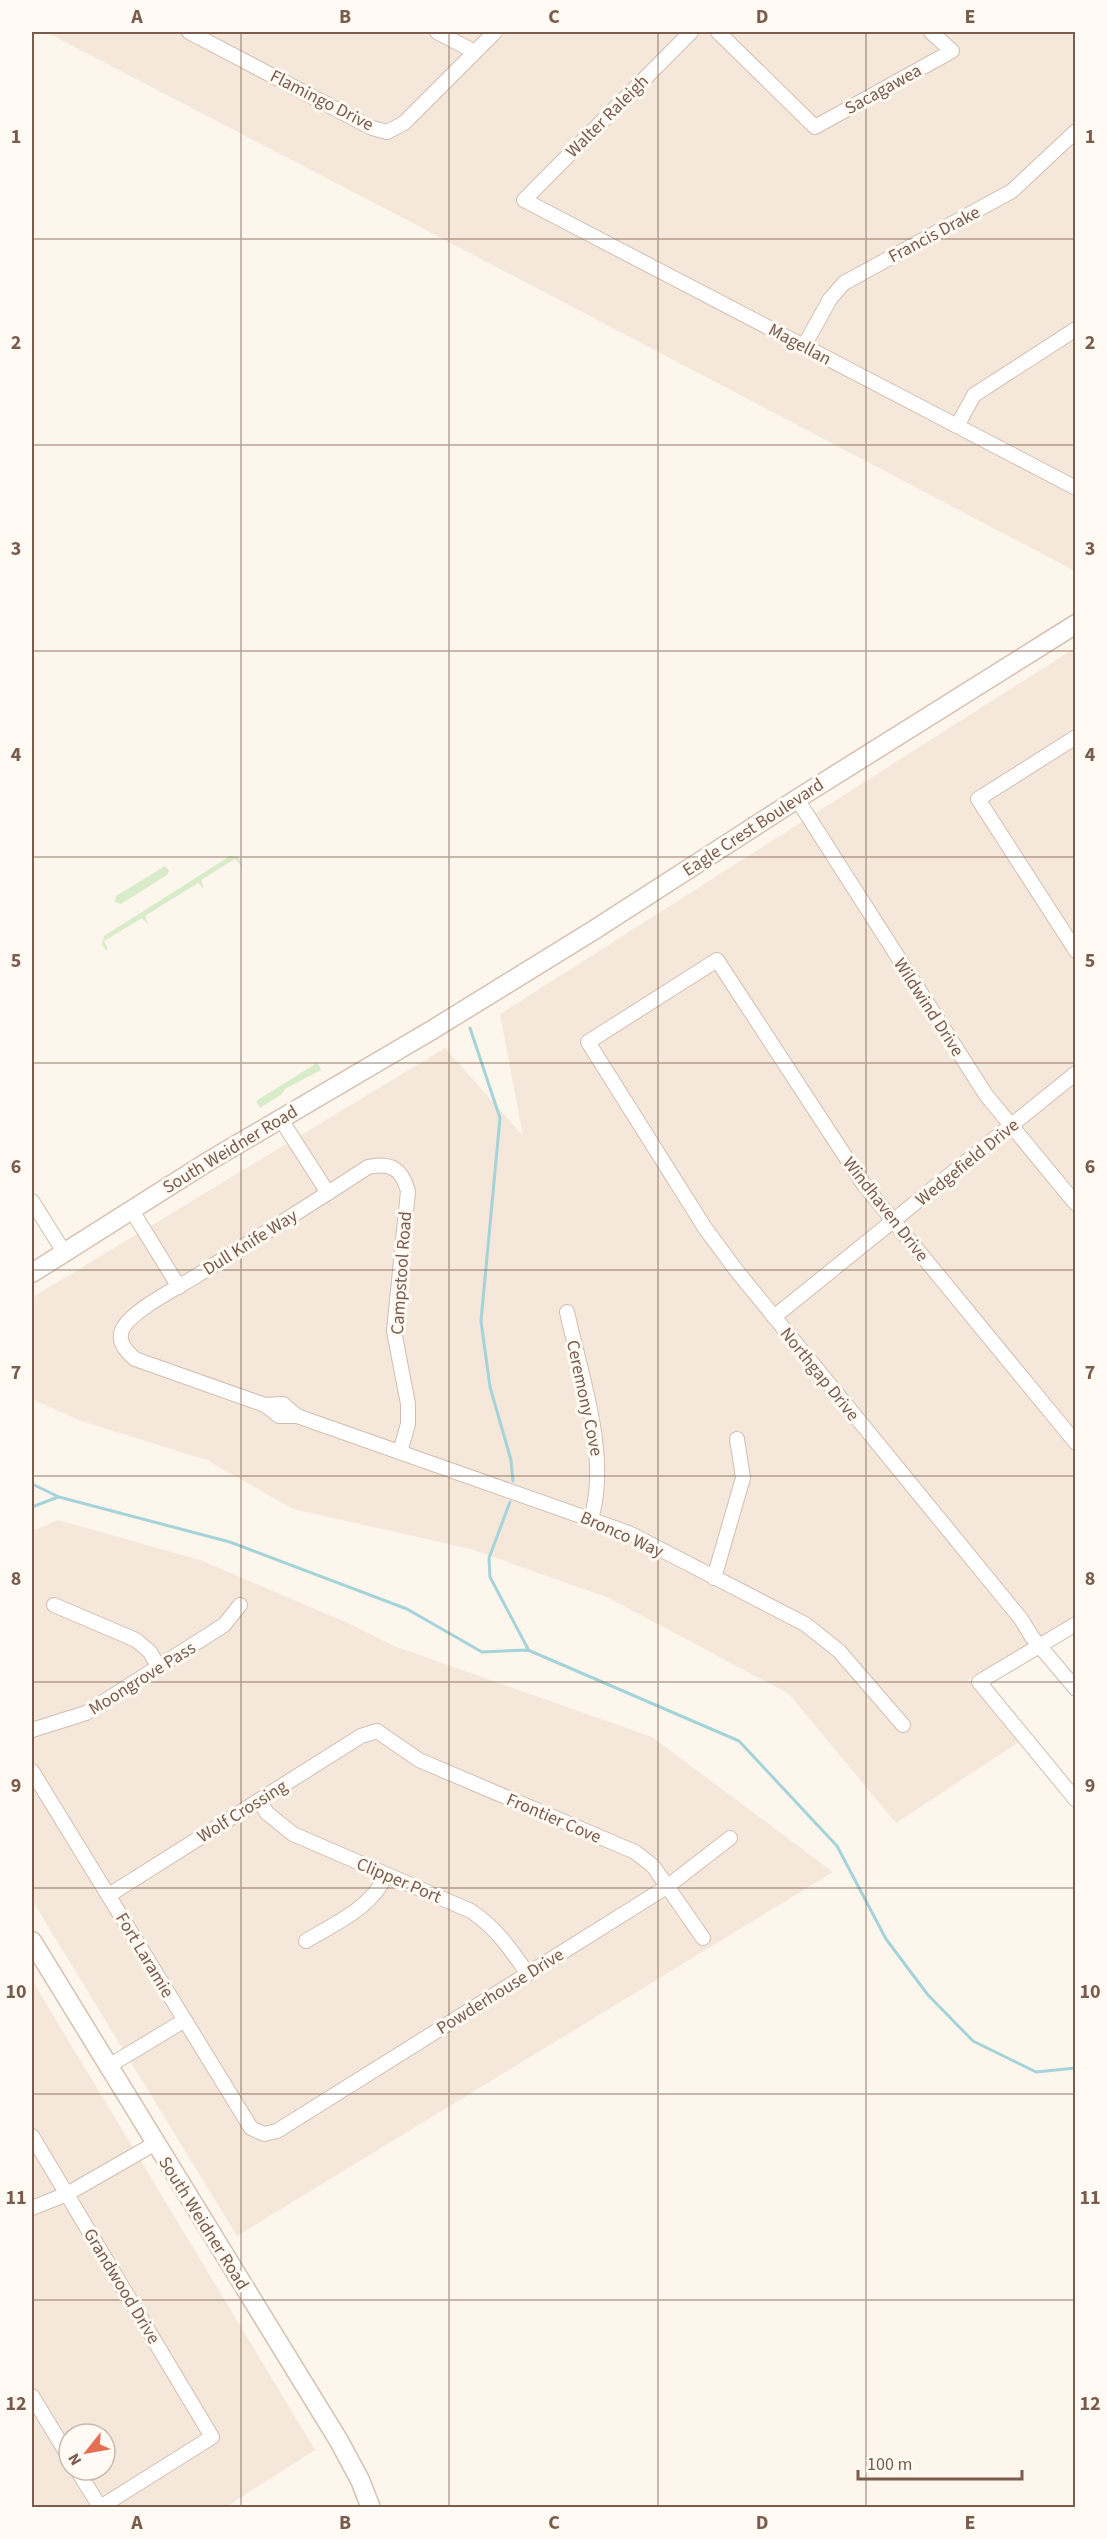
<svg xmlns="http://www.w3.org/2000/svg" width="1107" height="2539" viewBox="0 0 1107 2539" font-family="'Source Sans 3',sans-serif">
<rect width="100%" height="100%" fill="#fdf6ec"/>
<!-- residential -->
<g fill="#f5e8da" fill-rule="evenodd">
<path d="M46,32h1029v539l-670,-352z"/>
<path d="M1075,648v969l-107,63 51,62 -123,81 -107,-129 -180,-96 -138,-49 -178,-40 -86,-49 -126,-39 -49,-22v-100l6,-5 407,-246 78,88 -23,-122z"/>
<path d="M58,1520l142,40 148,63 46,23 258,91 181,135 -596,364 -205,-336v-369z"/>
<path d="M32,1980l283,470 -89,57h-194zM69,2434h36v36h-36z"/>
</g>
<!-- green -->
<g fill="#d8ecc9">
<path d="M230,856l8,1 4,9 -7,-7 -34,21 3,9 -6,-6 -53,33 3,8 -6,-6 -38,23 4,8 -2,1 -4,-6 2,-8z"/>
<path d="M165,866l4,5 -2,4 -46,29 -6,-2 1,-6z"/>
<path d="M317,1063l4,7 -36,19 -3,5 -22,14 -4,-7z"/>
</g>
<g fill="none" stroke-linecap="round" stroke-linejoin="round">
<!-- stream -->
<g stroke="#a5d3da" stroke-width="3">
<path d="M470,1028l30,90 -19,203 9,66 21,73 2,21"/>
<path d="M32,1484l27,13 171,45 177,67 75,43 46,-2 211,91 98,105 49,93 42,56 45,46 63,31 40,-4"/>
<path d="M510,1502l-21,56 1,19 38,72"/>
<path d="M32,1507l26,-10"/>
</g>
<!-- minor casing -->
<g stroke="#d1beb0" stroke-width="16">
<g id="minor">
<path d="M189,32l183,96 15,4 17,-9 91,-91"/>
<path d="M437,32l38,20"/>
<path d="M691,32l-167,168 552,288"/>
<path d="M718,32l97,95 137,-76 -21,-19"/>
<path d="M804,346l26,-47 14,-16 168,-92 64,-60"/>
<path d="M957,426l17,-31 102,-66"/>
<path d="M1076,737l-98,62 98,152"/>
<path d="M797,799l189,296 90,109"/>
<path d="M280,1118l48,75"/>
<path d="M32,1201l32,51"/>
<path d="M131,1209l48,78"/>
<path d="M567,1312c14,64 43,144 24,207"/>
<path d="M774,1317l302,-244"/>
<path d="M265,1405l18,-1 14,12 332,117 176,91 34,27 64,74"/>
<path d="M297,1416h-18l-14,-11 -130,-46c-9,-8 -19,-18 -12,-31 10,-18 52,-39 70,-50 59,-37 117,-73 175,-111 23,-5 34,2 40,24l-14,140 14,73v20l-8,28"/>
<path d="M1076,1443l-212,-258 -147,-225 -129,82 117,186 31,42 285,349 11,18 44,52"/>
<path d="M714,1578l29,-100 -6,-39"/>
<path d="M54,1605l82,35 14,12 9,16"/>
<path d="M1076,1624l-97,58 97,118"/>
<path d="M32,1730l54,-17 138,-88 16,-20"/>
<path d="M32,1771l219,357 13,6 13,-3 391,-245 62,-48"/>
<path d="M259,1801l8,12 26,21 178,77c25,17 39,37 56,62"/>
<path d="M109,1895l252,-159 16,-5 42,29 216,92 18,14 50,72"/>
<path d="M306,1941c29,-18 66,-33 80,-66"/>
<path d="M107,2067l78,-47"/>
<path d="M32,2136l180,301 -113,71"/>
<path d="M32,2208l35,-14 87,-50"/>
<path d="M32,2396l37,61"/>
<path d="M77,2470l23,37"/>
</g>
</g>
<!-- secondary casing -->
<g stroke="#d6c0b0" stroke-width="21">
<g id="secondary">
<path d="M32,1273l177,-112 223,-131 162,-100 203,-131 279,-175"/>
<path d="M32,1941l307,500 21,39 11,28"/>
</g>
</g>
<!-- minor -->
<use href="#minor" stroke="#fff" stroke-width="14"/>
<!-- secondary -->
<use href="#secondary" stroke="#fff" stroke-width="18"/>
</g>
<!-- grid -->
<path fill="none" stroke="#7a5c4d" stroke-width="1.5" stroke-opacity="0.55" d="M241,32v2476M449,32v2476M658,32v2476M866,32v2476M32,239h1044M32,445h1044M32,651h1044M32,857h1044M32,1063h1044M32,1270h1044M32,1476h1044M32,1682h1044M32,1888h1044M32,2094h1044M32,2300h1044"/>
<g text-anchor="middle" stroke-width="6" stroke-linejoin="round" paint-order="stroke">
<!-- street labels -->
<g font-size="18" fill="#7a5c4d" stroke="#fffaf3">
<text transform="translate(883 89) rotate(-29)" y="6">Sacagawea</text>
<text transform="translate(322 100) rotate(27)" y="6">Flamingo Drive</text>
<text transform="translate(607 116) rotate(-45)" y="6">Walter Raleigh</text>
<text transform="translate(934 234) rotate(-28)" y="6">Francis Drake</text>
<text transform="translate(800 344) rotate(28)" y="6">Magellan</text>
<text transform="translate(753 827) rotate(-33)" y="6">Eagle Crest Boulevard</text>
<text transform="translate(929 1007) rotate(57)" y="6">Wildwind Drive</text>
<text transform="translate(230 1149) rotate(-31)" y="6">South Weidner Road</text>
<text transform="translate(967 1162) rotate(-39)" y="6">Wedgefield Drive</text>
<text transform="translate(886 1209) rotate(52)" y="6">Windhaven Drive</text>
<text transform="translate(250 1242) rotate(-32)" y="6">Dull Knife Way</text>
<text transform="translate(401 1273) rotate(-86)" y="6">Campstool Road</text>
<text transform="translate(820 1374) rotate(51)" y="6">Northgap Drive</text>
<text transform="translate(585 1398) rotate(78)" y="6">Ceremony Cove</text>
<text transform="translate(622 1534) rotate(24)" y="6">Bronco Way</text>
<text transform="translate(142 1678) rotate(-32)" y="6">Moongrove Pass</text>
<text transform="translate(242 1811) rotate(-32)" y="6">Wolf Crossing</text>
<text transform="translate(554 1818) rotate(23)" y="6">Frontier Cove</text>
<text transform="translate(399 1880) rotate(23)" y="6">Clipper Port</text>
<text transform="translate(145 1955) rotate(59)" y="6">Fort Laramie</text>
<text transform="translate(500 1991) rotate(-32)" y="6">Powderhouse Drive</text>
<text transform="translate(204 2223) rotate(58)" y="6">South Weidner Road</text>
<text transform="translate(122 2286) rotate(59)" y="6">Grandwood Drive</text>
</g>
</g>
<!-- border -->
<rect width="1107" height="2539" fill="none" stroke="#fffaf3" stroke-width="66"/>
<!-- north arrow -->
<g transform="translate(87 2452) rotate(239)"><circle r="28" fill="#fffaf3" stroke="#cabbb1" stroke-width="1.5"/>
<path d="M0-4.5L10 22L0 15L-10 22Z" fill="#e76f51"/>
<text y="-9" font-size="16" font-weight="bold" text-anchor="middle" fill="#7a5c4d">N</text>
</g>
<!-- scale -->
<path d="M858 2470v9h164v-9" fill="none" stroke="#7a5c4d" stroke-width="3"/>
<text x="867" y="2470" font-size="18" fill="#7a5c4d" stroke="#fffaf3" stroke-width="4.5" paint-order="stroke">100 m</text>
<rect x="33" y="33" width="1041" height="2473" fill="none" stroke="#7a5c4d" stroke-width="2"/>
<g font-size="20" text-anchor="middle" font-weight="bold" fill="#7a5c4d">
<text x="137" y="23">A</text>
<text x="345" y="23">B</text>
<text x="554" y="23">C</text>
<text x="762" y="23">D</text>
<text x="970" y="23">E</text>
<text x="16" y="143">1</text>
<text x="1090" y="143">1</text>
<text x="16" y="349">2</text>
<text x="1090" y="349">2</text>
<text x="16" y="555">3</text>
<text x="1090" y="555">3</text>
<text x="16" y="761">4</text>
<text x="1090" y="761">4</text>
<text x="16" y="967">5</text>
<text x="1090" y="967">5</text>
<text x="16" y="1173">6</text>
<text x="1090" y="1173">6</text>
<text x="16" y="1379">7</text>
<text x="1090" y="1379">7</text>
<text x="16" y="1585">8</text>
<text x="1090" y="1585">8</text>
<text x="16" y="1792">9</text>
<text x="1090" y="1792">9</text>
<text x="16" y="1998">10</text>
<text x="1090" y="1998">10</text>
<text x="16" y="2204">11</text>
<text x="1090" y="2204">11</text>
<text x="16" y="2410">12</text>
<text x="1090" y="2410">12</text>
<text x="137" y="2529">A</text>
<text x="345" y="2529">B</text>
<text x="554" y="2529">C</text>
<text x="762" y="2529">D</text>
<text x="970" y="2529">E</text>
</g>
</svg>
